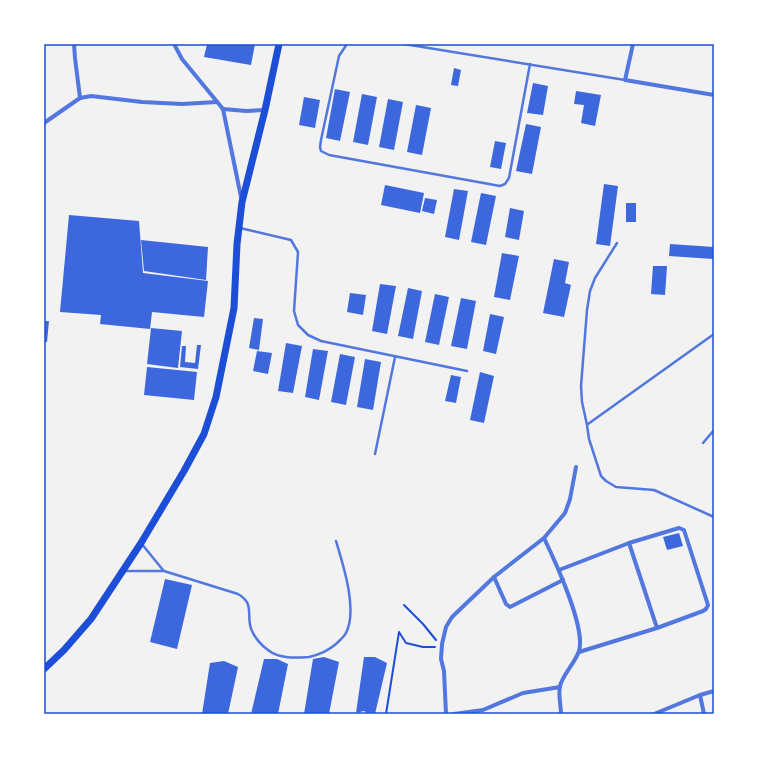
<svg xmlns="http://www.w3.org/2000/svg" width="758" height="758" viewBox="0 0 758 758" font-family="Raleway,sans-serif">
<rect width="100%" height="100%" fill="#f2f2f2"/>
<!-- building -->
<g fill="#3d67dc">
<path d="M207,44h48l-4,21 -47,-8z"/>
<path d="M454,68l7,2 -3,16 -7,-1z"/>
<path d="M533,83l15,3 -5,29 -16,-2z"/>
<path d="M335,89l15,3 -10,49 -14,-3z"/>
<path d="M576,91l25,4 -6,31 -14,-3 3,-18 -10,-1z"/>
<path d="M362,94l15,3 -9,48 -15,-3z"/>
<path d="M304,97l16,3 -5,28 -16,-3z"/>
<path d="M388,99l15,3 -9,48 -15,-3z"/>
<path d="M416,105l15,3 -9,47 -15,-3z"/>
<path d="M526,124l15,3 -9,47 -16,-3z"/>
<path d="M495,141l11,2 -5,26 -11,-2z"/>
<path d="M604,184l14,2 -8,60 -14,-2z"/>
<path d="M385,185l39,8 -4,20 -39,-8z"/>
<path d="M454,189l14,2 -9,49 -14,-3z"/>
<path d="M481,193l15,3 -10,49 -15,-3z"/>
<path d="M425,198l12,2 -3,14 -12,-3z"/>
<rect x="626" y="203" width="10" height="19"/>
<path d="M510,208l14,3 -5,29 -14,-3z"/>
<path d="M69,215l70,6 4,52 65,8 -4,36 -52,-5 -2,17 -50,-5 1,-9 -41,-3z"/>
<path d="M141,240l67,7 -2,33 -62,-9z"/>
<path d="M670,244l44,3 -1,12 -44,-3z"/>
<path d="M502,253l17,3 -9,44 -16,-3z"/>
<path d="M554,259l15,3 -4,21 6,2 -7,32 -21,-4z"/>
<path d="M653,266h14l-2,29 -14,-1z"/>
<path d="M380,284l16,2 -9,48 -15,-3z"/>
<path d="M408,288l14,3 -9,48 -15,-3z"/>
<path d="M350,293l16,2 -3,20 -16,-3z"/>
<path d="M435,294l14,3 -10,48 -14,-3z"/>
<path d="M461,298l15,3 -9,48 -16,-3z"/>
<path d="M490,314l14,3 -8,37 -13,-3z"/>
<path d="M254,318l9,1 -4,31 -10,-2z"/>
<path d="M44,321h5l-2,21h-3z"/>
<path d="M151,328l31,3 -4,37 -31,-4z"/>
<path d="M286,343l16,3 -9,47 -15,-2z"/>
<path d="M197,345h4l-3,24 -18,-2 2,-21h4l-1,16 10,1z"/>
<path d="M313,349l15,2 -9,49 -14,-3z"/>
<path d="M257,351l15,2 -4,21 -15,-3z"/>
<path d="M340,354l15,3 -9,48 -15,-3z"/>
<path d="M365,359l16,3 -8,48 -16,-3z"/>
<path d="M147,367l50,5 -3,28 -50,-5z"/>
<path d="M480,372l14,4 -10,47 -14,-3z"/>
<path d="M451,375l10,2 -5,26 -11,-2z"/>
<path d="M679,533l4,13 -16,4 -4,-13z"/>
<path d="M165,579l27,6 -15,64 -27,-7z"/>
<path d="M324,657l15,5 -10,52h-25l9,-55z"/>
<path d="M364,657h11l12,6 -12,51h-6l-5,-3 -8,2z"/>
<path d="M264,659h13l11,5 -10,50h-27z"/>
<path d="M224,661l14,6 -10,47h-26l8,-51z"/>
</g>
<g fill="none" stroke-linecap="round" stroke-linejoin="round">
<!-- path -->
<g stroke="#1d4ed8" stroke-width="2">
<path d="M404,605l19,19 13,16"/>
<path d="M386,714l13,-82 7,11 17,4h12"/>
</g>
<!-- service -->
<g stroke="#5277de" stroke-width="2.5">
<path d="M347,44l-8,12 -18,84 -1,7 1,4 8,4 171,31 5,-2 4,-6 21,-114"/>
<path d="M404,44l221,36"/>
<path d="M240,228l51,12 7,12 -4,59 4,14 10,10 13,6 146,30"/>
<path d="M617,243l-22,35 -5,13 -3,19 -6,76 1,16 5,23 2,14 12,37 5,5 10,6 38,3 60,27"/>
<path d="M588,424l126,-90"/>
<path d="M703,443l11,-13"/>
<path d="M375,454l20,-97"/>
<path d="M141,543l22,27"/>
<path d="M125,571h39l74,23c18,10 7,23 14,37 3,7 10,15 16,19 11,9 28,8 41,7 9,-2 20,-7 27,-13 3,-3 8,-7 10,-11 12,-23 -3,-69 -10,-92"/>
</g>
<!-- minor -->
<g stroke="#5277de" stroke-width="4">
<path d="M74,44l1,14 5,40"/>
<path d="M174,44l8,15 41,50 18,88"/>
<path d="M633,44l-8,36 89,15"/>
<path d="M223,109l23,2 19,-1"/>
<path d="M44,123l36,-25 11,-2 51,6 40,2 35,-2"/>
<path d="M544,538c11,23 42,90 35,113 -4,12 -16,23 -19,35 -2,7 1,21 1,28"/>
<path d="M629,543l28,85"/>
<path d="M559,570l70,-27 50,-15 5,2 24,75 -2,4 -3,2 -46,17 -78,24"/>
<path d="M494,577l12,27 4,3 53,-27"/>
<path d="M700,695l4,19"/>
<path d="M446,714l-2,-43 -3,-12 1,-15 4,-17 6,-10 42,-40 50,-39 21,-25 5,-14 6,-32"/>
<path d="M454,714l29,-4 40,-17 37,-6"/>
<path d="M654,714l46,-19 14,-4"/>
</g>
<!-- secondary -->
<path stroke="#1d4ed8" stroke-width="7" d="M44,669l20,-19 27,-31 50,-76 43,-72 20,-37 12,-37 18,-89 3,-64 5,-42 23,-92 14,-66"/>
</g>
<!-- border -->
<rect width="758" height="758" fill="none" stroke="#ffffff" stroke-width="90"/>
<rect x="45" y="45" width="668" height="668" fill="none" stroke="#1d4ed8" stroke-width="1.5"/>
</svg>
